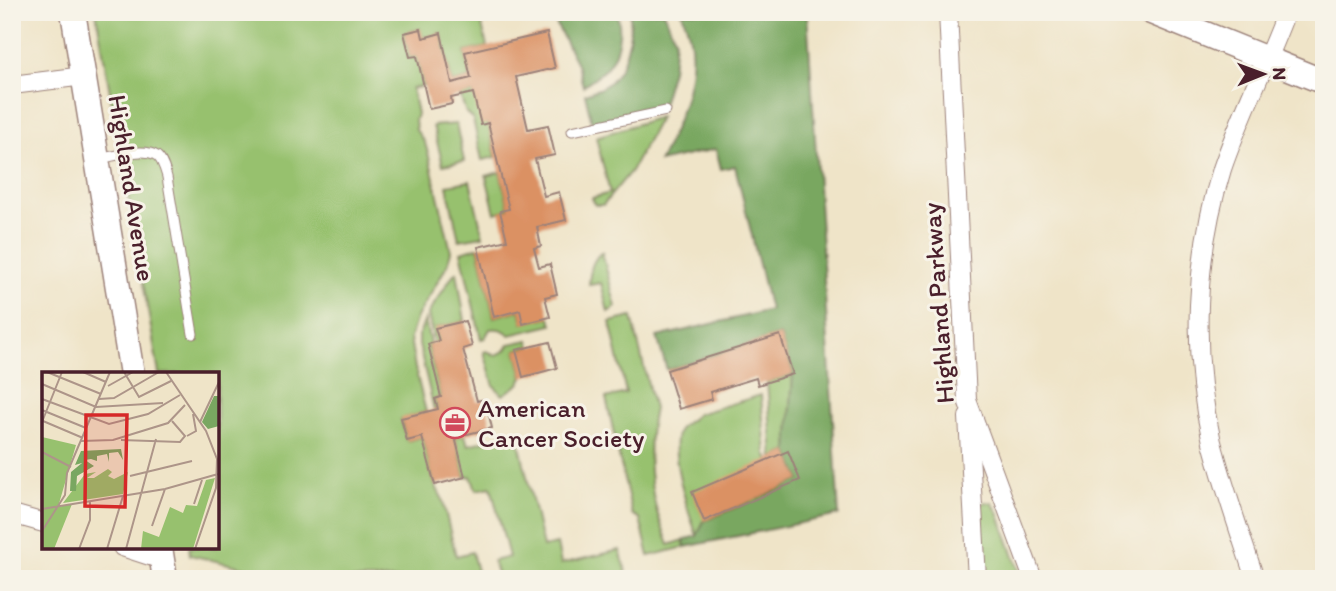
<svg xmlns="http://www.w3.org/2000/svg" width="1336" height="591" viewBox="0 0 1336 591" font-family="Itim,sans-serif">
<rect width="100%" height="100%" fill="#f7f3e8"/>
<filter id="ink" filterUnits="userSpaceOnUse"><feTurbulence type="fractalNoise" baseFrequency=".0143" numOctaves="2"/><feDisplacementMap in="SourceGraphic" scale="14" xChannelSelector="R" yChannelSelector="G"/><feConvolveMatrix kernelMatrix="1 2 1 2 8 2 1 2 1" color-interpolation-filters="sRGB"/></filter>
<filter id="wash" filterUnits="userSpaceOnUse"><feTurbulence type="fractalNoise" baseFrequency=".00686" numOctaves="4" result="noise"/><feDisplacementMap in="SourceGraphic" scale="28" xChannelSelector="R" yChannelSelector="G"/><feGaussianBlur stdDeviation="1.57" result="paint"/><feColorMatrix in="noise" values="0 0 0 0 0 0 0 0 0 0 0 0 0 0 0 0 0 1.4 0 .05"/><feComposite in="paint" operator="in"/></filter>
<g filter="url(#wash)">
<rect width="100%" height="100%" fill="#efe4c8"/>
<!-- green -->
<g fill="#97c16e" stroke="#70704c" stroke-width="2">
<path d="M96,12h383l8,35 -22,5 6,26 -19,5 -11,-50 -18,5 -3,-9 -16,4 6,24 7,-1 7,30 -12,3 5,25 -2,6 1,10 9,13 4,14 22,94 -3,13 -31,53 -7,21 5,30 11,44 -25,7 6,22 15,-4 13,48 7,13 14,58 16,-4 7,27h-186l-103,-24 -1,-8h28v-173h-58z"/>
<path d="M473,93l15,30 8,34 -14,3 -9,-41 -7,-6 -6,-18z"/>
<path d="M660,117l-29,54 -28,34h-8l-3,-7 18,-5 -14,-56z"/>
<path d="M456,124l8,37 -21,4 -10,-39z"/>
<path d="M500,172l9,37 -14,4 -9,-37z"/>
<path d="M470,181l13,55 -24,4 -12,-55z"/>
<path d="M478,247l16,70 26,-7 3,13 27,-6 2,8 -42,10c-7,-6 -11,-7 -20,-6l-5,9 -4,1 -20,-87z"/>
<path d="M602,252l14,55 -8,5 -7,-29 -12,2c1,-14 2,-24 13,-33z"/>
<path d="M457,272l8,49 -29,7 3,13 -5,2 -6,-29 25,-39z"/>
<path d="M632,317l22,92c-7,29 -6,70 2,99 3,13 9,25 13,37l15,-5 1,7 -36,9 -9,-37 -8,-5 -26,-116 20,-5 -16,-71z"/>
<path d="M425,320l5,23 -2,2 13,52 -6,2 3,10 -4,1 -15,-65v-11z"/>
<path d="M529,340l2,6 -15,4 7,27 -4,7 -16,11 -9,-9 -10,-34 3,-1 8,4c7,-2 12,-4 14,-11z"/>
<path d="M793,374l-5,77 -15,7 -6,-76z"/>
<path d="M761,395l5,59 3,5 -65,62 -7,15c-8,-21 -31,-90 -17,-108 5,-6 12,-8 17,-14z"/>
<path d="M517,433l26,114 14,-3 4,20 59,-14 8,29h-129l-6,-18 16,-4 -18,-70 -15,3 -5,-14 -6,1 -10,-40 10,-2 3,10z"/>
<path d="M985,502l7,1 6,9 24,67h-38l-5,-73z"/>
</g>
<!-- forest -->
<g fill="#79a761" stroke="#626346" stroke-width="2">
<path d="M550,12h67c5,18 2,41 -11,56 -6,7 -16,12 -23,18l-6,-22z"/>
<path d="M630,12h34l11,27 -3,31 -11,38 -69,15 -7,-29c5,-2 11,-4 16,-6 25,-13 31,-51 29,-76z"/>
<path d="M682,12h125l32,503 -154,32 -1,-7 13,-4 7,-15 96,-41 -12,-29 5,-77 -13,-39 -113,35 -10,-33 113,-27 -35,-144 -14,3 -5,-20 -57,13c18,-35 40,-88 30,-128 -2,-8 -5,-15 -7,-22z"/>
</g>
<g id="blocks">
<!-- building -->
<g fill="#db9164">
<path d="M421,29l2,9 18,-5 11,50 19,-5 -6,-26 82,-19 8,35 -39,9 12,52 20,-4 7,30 -20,4 9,37 15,-4 7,28 -29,7 4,19 -7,2 5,19 11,-3 7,30 -12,3 5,20 -27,7 -3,-14 -26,7 -16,-70 29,-7 -7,-29 9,-2 -21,-86 -7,2 -8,-32 -22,5 1,6 -23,5 -12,-53 -7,1 -6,-24z"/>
<path d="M465,321l7,25 -9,3 14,52 8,-2 7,29 -37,9 10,40 -30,8 -13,-48 -15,4 -6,-23 37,-9 -3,-10 6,-2 -13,-53 11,-3 -4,-13z"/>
<path d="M780,335l13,39 -35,11 -2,-7 -46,14 2,7 -33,10 -12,-39z"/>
<path d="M550,342l7,26 -34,9 -7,-27z"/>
<path d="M788,451l12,29 -96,41 -12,-29z"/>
</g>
</g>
</g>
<g filter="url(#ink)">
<use href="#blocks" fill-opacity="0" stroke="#9c827a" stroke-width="2"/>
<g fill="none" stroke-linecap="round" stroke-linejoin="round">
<!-- lane casing -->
<g stroke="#9c827a" stroke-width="11">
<g id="lane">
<path d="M572,131l94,-20"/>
<path d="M99,159c15,-3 45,-12 58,-3 6,5 8,14 10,21l26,157"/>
</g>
</g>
<!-- street casing -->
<g stroke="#9c827a" stroke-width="20">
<g id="street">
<path d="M948,12l19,388 66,179"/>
<path d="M12,85l72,-9"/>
<path d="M968,417l9,162"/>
<path d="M12,514l32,9"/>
<path d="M122,547l40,13"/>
<path d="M1255,579c-15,-46 -31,-91 -43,-137 -21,-88 -17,-186 10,-273 18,-53 44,-104 64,-157"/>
</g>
</g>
<!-- secondary casing -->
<g stroke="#9c827a" stroke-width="27">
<g id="secondary">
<path d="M73,12l59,362"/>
<path d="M1151,12l173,70"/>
<path d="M160,547l5,32"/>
</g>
</g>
<!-- lane -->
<use href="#lane" stroke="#fff" stroke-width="9"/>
<!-- street -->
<use href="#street" stroke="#fff" stroke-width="18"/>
<!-- secondary -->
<use href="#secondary" stroke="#fff" stroke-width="24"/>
</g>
</g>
<!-- icons -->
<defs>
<g id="office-ring" transform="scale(1.575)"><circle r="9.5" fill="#f7f3e8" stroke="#d1495b" stroke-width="1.5"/><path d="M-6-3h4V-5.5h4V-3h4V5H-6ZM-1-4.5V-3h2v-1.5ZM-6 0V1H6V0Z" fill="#d1495b"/></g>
</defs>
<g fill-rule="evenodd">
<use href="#office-ring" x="455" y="423"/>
</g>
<g text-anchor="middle" stroke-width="6" stroke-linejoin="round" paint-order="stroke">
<!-- street labels -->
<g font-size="26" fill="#4a1f2b" stroke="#f7f3e8">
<text transform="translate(132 188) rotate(81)" y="9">Highland Avenue</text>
<text transform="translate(938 303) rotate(-94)" y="9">Highland Parkway</text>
</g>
<!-- poi labels -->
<g font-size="26" fill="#4a1f2b" stroke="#f7f3e8" text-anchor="start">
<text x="478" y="417">American<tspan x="478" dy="30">Cancer Society</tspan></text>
</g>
</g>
<!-- overview -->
<g transform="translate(42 372)">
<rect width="177" height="177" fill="#efe4c8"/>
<path d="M0,65l34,8 -18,62 14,-3 -18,45h-12zM66,97l4,3 -4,4 6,3 14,-7 -5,22 -60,9 22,-29 11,-2 -9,6h7zM173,106l-22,71h-52l2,-18 16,6 11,-30 13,6 3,-8 11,1 9,-26z" fill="#97c16e"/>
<path d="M172,24h5v30l-11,3 -6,-7zM79,77l2,11 -5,-8 -9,1v9l-2,-8 -10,2v5l-6,-2 -6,1 9,6 -17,10 -1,15h-6l1,-19 11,-9 -7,2 6,-14z" fill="#79a761"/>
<path fill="none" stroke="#ad9589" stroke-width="2" d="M5,0l54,22M41,0l23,10M82,0l15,25 32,-16M124,0l40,59 11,28 -1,29 -21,61M0,12l54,23 67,-4M66,14l25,-14M0,27l67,25 39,-10 32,-19M57,27l15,-1 45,-26M0,38l44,18M1,49l40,17M0,50l20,-50M158,50l19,-40M145,64l9,-5 -3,-17M79,68l59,2 5,-6 -13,-15M39,69l32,-1 55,-17 17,-18M0,80l29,15M88,104l62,-15M152,132l8,-24M0,137l123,-20 53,-15M110,154l13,-37M0,159l23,-36 2,-22 43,-101M37,177l11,-29v-19M65,177l16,-53M84,177l30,-110"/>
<path fill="#d62828" fill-opacity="0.15" stroke="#d62828" stroke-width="3.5" d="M44,43h41l-2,92 -40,-1z"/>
<rect width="177" height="177" fill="none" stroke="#4a1f2b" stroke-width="3.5"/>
</g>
<!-- margin -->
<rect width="1336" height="591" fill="none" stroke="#f7f3e8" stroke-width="42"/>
<!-- north arrow -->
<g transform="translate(1263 74) rotate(89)" stroke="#f7f3e8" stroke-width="5" paint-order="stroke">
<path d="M0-5L12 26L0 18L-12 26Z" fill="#4a1f2b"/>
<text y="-10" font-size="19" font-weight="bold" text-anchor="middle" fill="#4a1f2b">N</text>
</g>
</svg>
